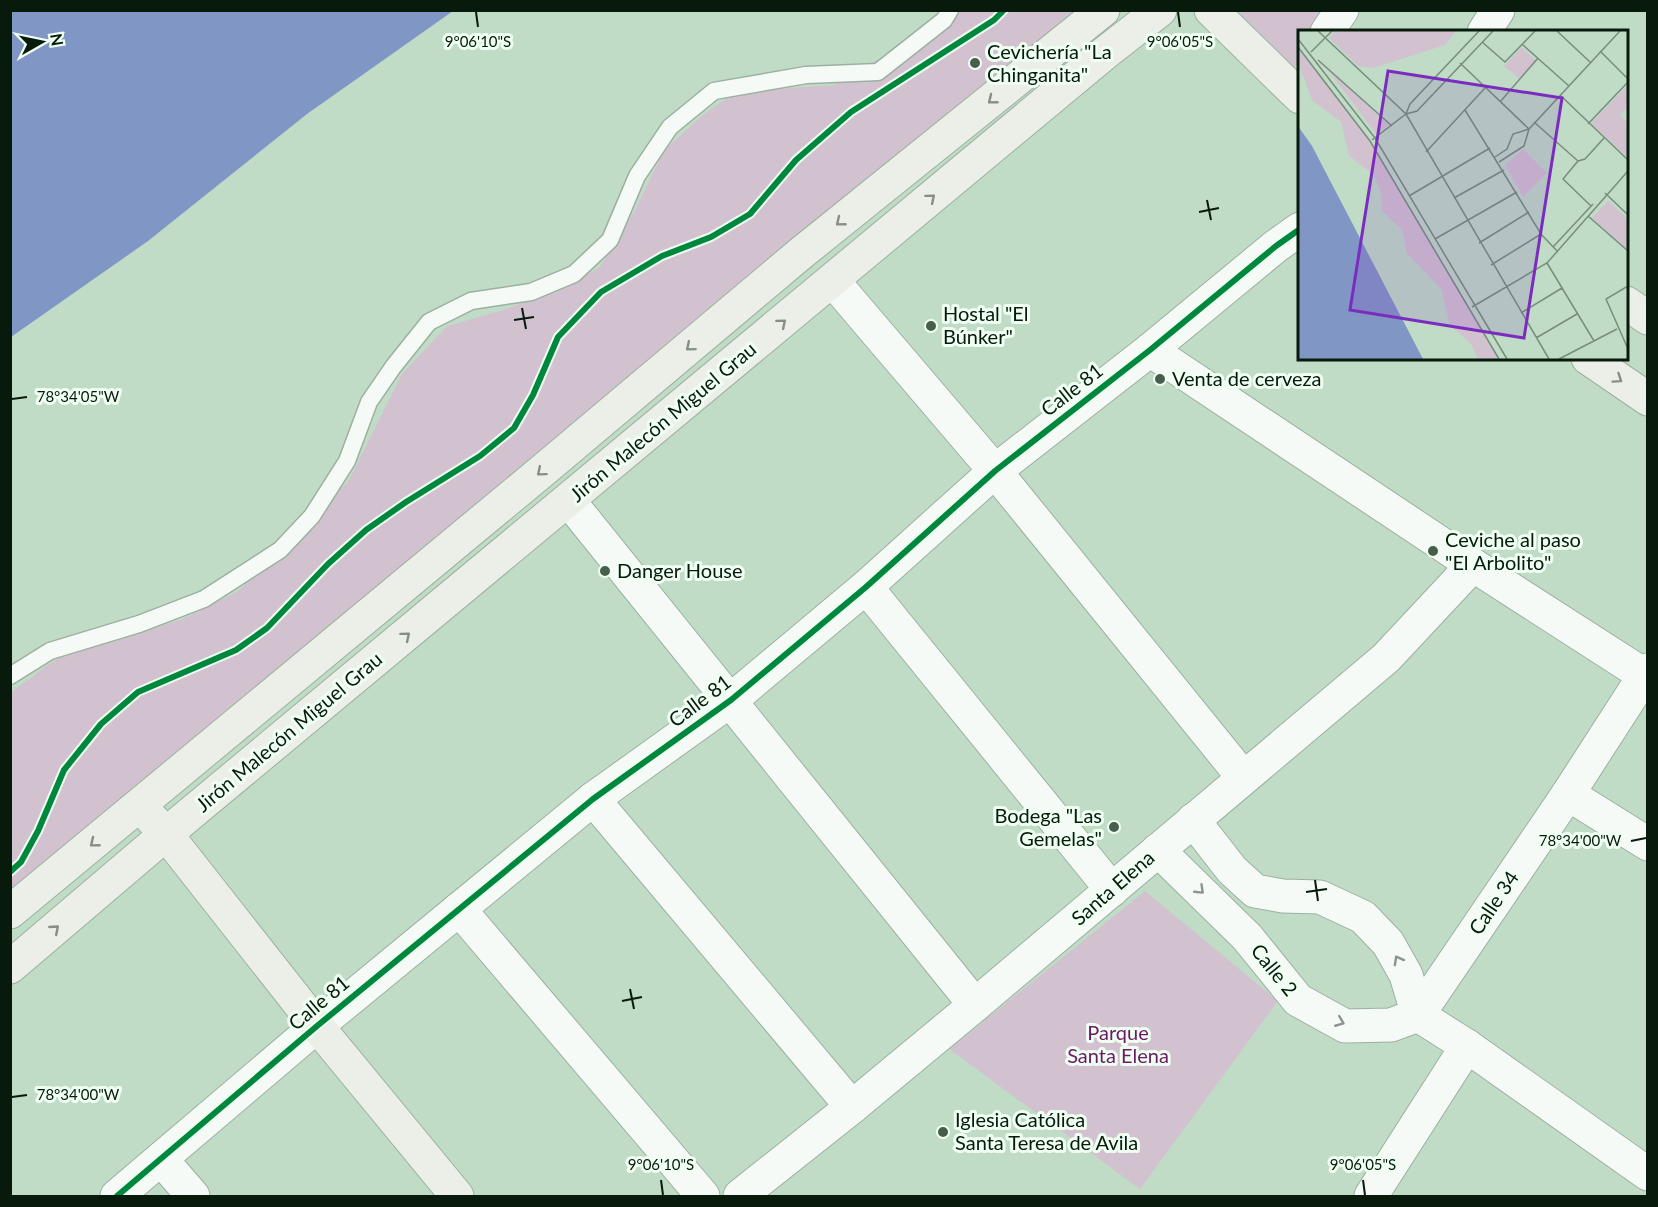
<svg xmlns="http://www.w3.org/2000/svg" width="1658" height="1207" viewBox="0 0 1658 1207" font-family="Lato,sans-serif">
<rect width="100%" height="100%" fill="#c0dcc6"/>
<!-- green -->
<g fill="#d2c2d0">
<path d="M942,11h161l-1092,903 -1,-221 46,-34 127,-40 54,-27 111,-110 54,-108 45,-48 53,-15 48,-17 51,-26 35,-56 30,-62 39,-35 32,-23 99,-7 48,-28z"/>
<path d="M1237,11h96l-14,20 -19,1 -1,28 -5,9z"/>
<path d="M1145,891l133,110 -138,188 -191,-140z"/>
</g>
<!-- water -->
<path fill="#8096c5" d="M11,10h442v1l-146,103 -159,127 -137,96z"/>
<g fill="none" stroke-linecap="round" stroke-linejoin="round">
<!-- lane casing -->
<g stroke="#9bb1a0" stroke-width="19">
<path id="lane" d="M10,676l40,-25 89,-27 65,-25 76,-49 32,-34 35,-55 22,-59 24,-35 36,-45 42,-21 60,-9 43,-18 36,-34 27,-64 33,-49 44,-36 92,-16 72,-3 66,-52 6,-10"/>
</g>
<!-- street casing -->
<g stroke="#9bb1a0" stroke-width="35">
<g id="street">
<path d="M1327,32l15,-22"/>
<path d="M1484,32l14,-22"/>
<path d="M833,281l162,190 248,306"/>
<path d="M1150,350l323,215 171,110"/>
<path d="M569,501l406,504"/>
<path d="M866,587l246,303"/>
<path d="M1568,794l80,50"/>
<path d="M593,799l259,308"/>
<path d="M1193,820l39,50 23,21 28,5 37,1 43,20 25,26 18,32 12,40 49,31 181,128"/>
<path d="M1158,850l89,87 51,63 47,26 46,-1 27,-10"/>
<path d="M459,909l244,287"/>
<path d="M1418,1015l150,-221 80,-124"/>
<path d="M161,1159l32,37"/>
<path d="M117,1196l200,-170 276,-227 138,-99 135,-113 129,-116 155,-121 126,-104 24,-17"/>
<path d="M740,1196l112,-89 123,-102 411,-347 87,-93"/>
<path d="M1371,1196l96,-150"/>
</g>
</g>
<!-- secondary casing -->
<g stroke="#9bb1a0" stroke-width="35">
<g id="secondary">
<path d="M1211,10l89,87"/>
<path d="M1626,303l22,15"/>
<path d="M1588,358l60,41"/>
<path d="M151,818l15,16 151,192 140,170"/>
<path d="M10,912l531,-440 259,-218 303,-244"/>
<path d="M10,967l156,-133 939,-781 55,-43"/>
</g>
</g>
<!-- lane -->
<use href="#lane" stroke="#f6faf6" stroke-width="16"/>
<!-- street -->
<use href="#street" stroke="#f6faf6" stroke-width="33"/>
<!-- secondary -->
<use href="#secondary" stroke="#ecefe7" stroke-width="33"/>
<!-- cycleway casing -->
<g stroke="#effff2" stroke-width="10">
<g id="cycleway">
<path d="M10,872l11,-10 17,-31 26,-61 37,-46 37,-32 98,-42 31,-22 61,-64 38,-34 40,-28 74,-46 34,-28 19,-33 25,-58 43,-45 61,-36 49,-19 39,-23 46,-54 55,-48 143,-92 10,-10"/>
<path d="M117,1196l200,-170 276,-227 138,-99 135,-113 129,-116 155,-121 126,-104 24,-17"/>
</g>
</g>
<!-- cycleway -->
<use href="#cycleway" stroke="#00873e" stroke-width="6"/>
</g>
<!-- one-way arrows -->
<defs><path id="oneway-chevron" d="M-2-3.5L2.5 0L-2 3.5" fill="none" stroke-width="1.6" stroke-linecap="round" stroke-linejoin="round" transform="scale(1.5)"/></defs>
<g stroke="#858f84">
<use href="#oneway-chevron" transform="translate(992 100) rotate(141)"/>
<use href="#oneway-chevron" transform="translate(931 198) rotate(-40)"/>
<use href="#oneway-chevron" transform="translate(840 222) rotate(141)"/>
<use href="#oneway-chevron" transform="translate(782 323) rotate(-40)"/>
<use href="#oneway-chevron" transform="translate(690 347) rotate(140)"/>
<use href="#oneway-chevron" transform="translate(1618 379) rotate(34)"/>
<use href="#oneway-chevron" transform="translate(541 472) rotate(140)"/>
<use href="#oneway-chevron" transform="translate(406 636) rotate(-40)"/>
<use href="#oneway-chevron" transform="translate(94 843) rotate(141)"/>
<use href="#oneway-chevron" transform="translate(55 929) rotate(-41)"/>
</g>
<g stroke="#8a958d">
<use href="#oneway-chevron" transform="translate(1200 890) rotate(44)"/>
<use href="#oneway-chevron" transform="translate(1398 960) rotate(-119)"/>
<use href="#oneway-chevron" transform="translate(1340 1022) rotate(22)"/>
</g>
<!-- ticks -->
<path fill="none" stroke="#071a0c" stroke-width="2" d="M476,12l2,15M1178,12l2,15M1207,200l4,20M1199,212l20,-4M522,308l4,21M514,320l20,-3M12,399l15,-2M1631,841l15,-3M1315,880l3,21M1306,892l21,-3M630,989l4,20M622,1001l20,-4M12,1097l15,-2M661,1180l2,15M1363,1180l2,15"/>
<!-- markers -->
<g fill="#485e4d" stroke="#effff2" stroke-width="2">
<circle cx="975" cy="63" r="6"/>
<circle cx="931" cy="326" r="6"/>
<circle cx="1160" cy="379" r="6"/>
<circle cx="1433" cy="551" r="6"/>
<circle cx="605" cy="571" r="6"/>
<circle cx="1114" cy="827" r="6"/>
<circle cx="943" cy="1132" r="6"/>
</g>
<g text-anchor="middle" stroke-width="6" stroke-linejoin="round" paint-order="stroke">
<!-- poi labels -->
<g font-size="20" fill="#071a0c" stroke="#effff2" text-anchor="start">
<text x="987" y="59">Cevichería "La<tspan x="987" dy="23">Chinganita"</tspan></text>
<text x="943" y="321">Hostal "El<tspan x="943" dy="23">Búnker"</tspan></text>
<text x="1172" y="386">Venta de cerveza</text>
<text x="1445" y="547">Ceviche al paso<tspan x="1445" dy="23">"El Arbolito"</tspan></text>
<text x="617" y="578">Danger House</text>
<text x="1102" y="823" text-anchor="end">Bodega "Las<tspan x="1102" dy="23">Gemelas"</tspan></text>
<text x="955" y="1127">Iglesia Católica<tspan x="955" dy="23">Santa Teresa de Avila</tspan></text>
</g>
<!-- street labels -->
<g font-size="20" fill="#071a0c" stroke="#effff2">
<text transform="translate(1072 390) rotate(-38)" y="7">Calle 81</text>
<text transform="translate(663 422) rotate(-40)" y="7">Jirón Malecón Miguel Grau</text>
<text transform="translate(700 701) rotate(-37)" y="7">Calle 81</text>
<text transform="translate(289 732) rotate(-40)" y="7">Jirón Malecón Miguel Grau</text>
<text transform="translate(1113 888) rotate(-41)" y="7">Santa Elena</text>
<text transform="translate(1494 903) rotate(-56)" y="7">Calle 34</text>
<text transform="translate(1274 970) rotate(51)" y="7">Calle 2</text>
<text transform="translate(319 1003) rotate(-40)" y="7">Calle 81</text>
</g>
<!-- park labels -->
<g font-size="20" fill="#6d1766" stroke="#effff2">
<text x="1118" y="1040">Parque<tspan x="1118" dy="23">Santa Elena</tspan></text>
</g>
</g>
<!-- overview -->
<g transform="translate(1298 30)">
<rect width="330" height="330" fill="#c0dcc6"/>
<path d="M37,1h121l-11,14 -72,23 -15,-2 -29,-28zM0,17l72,94 129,218h-21l-7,-15 -21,-19 -9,-36 -34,-36 -5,-23 -20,-19 -1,-19 -8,-18 -24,-18 -8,-34 -29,-22 -14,-37zM224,17l15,15 -17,17 -16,-13zM27,36l64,59 -13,9zM330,55v22l-8,8 8,8v35l-37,-35zM225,119l24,24 -24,24 -18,-32zM310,171l20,18v31l-36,-32z" fill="#d2c2d0"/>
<path d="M0,96l14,20 111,213h-125z" fill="#8096c5"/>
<path fill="none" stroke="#768e7c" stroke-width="1.5" d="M20,1l88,83 143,245M259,1l33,31M0,9l77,99 132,221M184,12l23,20 30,-31M225,15l46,41M0,17l72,94 129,218M302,21l28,28M13,22l21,-21M20,30l74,66M162,33l69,66M262,65l68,65M202,72l38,-44M167,80l76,124 17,18M108,84l4,-10 69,-73M236,92l44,39 -15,18 28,27M290,94l40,-42M74,110l34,-26 11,-3 76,-80M128,122l59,-64M197,127l12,-8 6,-15 16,-5 91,-98M280,131l7,-2 19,-21M201,132l25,-16 5,-17M307,163l23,22M111,166l81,-48M156,168l50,-28M290,186l40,35M137,209l82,-47M181,213l50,-31M255,217l40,-43M249,233l47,78M193,235l50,-31M330,256l-22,13 22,50M174,277l75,-44 81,-92M223,283l41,-25M238,308l41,-24M261,329l58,-30"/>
<path fill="#7b2cbf" fill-opacity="0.15" stroke="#7b2cbf" stroke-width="3" d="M90,41l174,27 -38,240 -174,-28z"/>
<rect width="330" height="330" fill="none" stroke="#071a0c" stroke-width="3"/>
</g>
<g font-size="15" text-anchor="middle" fill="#071a0c" stroke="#effff2" stroke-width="6" stroke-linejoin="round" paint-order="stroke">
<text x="478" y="47">9°06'10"S</text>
<text x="1180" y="47">9°06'05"S</text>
<text x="78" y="402">78°34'05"W</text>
<text x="1580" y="846">78°34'00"W</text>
<text x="78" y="1100">78°34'00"W</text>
<text x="661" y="1170">9°06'10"S</text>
<text x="1363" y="1170">9°06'05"S</text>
</g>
<!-- border -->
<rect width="1658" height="1207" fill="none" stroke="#071a0c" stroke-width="24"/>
<!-- north arrow -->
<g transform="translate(42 42) rotate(81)" stroke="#effff2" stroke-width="4.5" paint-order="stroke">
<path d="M0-4.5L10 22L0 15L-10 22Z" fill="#071a0c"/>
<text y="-9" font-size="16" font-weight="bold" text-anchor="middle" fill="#071a0c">N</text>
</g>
</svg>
